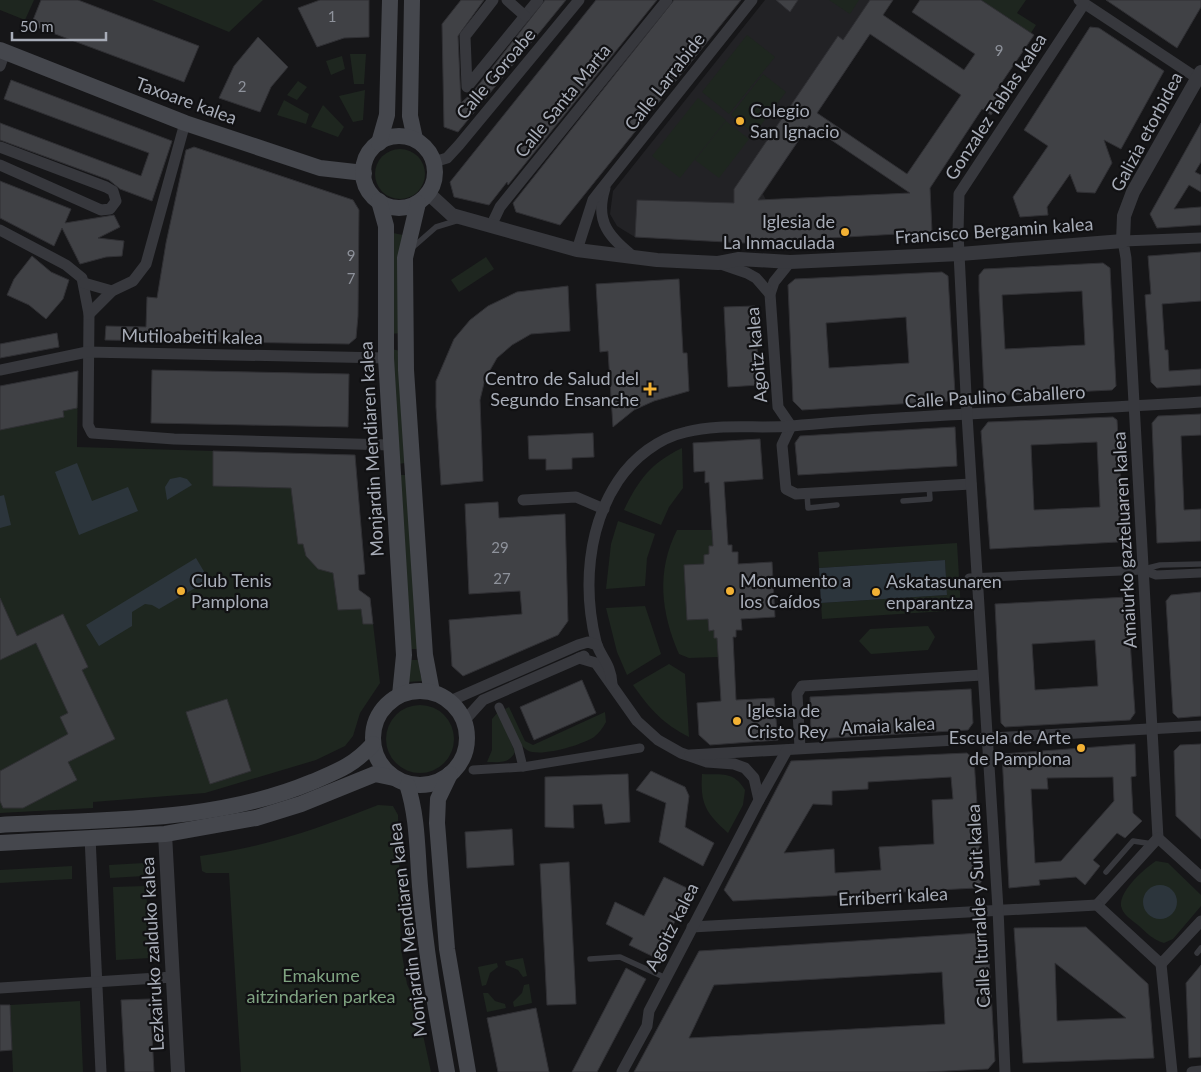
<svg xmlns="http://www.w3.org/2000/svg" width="1201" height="1072" viewBox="0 0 1201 1072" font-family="Lato,sans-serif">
<rect width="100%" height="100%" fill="#161618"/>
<!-- built -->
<path fill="#222225" d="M765,0h128l-130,194 3,6 114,-6 2,40 -138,9 -109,-6 -10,-6 -8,-5 -7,-12 3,-23z"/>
<!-- green -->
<g fill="#1e261f">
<path d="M0,0h34l-9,20 -25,-10z"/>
<path d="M152,0h111l-34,32z"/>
<path d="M829,0h30l-9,14z"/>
<path d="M981,0h45l-9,13 19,12 -5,8z"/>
<path d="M747,35l28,22 -46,57 -27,-22z"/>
<path d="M350,54h16l-2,30h-10z"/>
<path d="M342,56l3,13 -14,6 -5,-14z"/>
<path d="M763,74l23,18 -32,42 -23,-19z"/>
<path d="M298,81l9,6 -10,13 -10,-5z"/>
<path d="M365,90l-2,30 -10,2 -14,-26z"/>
<path d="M698,98l28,22 -46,58 -28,-22z"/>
<path d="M284,100l25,14 -3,10 -29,-9z"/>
<path d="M323,105l21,22 -6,10 -27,-10z"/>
<path d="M726,121l23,18 -30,39 -24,-18z"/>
<circle cx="400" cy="174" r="25"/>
<path d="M393,233l10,2 -2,98 -10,1z"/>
<path d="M486,257l8,12 -35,23 -8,-12z"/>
<path d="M392,349l8,2 6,112 -9,1z"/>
<path d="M78,371l-1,76 278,8 3,128 1,7 11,8 10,85 -20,30 -7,23 -8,10 -29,14 -111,33 -112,9v6l-93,5v-427z"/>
<path d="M682,448l1,40 -14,19 -8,18 -37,-15c15,-31 27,-47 58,-62z"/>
<path d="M399,475h8l12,174h-9z"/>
<path d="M618,521l37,13 -8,24 -2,28 -39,3 5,-45z"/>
<path d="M677,530h35l1,16 -4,1v7l-5,1v9l-17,56 21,-1 1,11h5v8h3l1,19 -29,1 -10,-4c-18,-41 -23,-83 -2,-124z"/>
<path d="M957,543l4,67 -139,9 -1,-16 126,-8 -2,-35 -126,8 -1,-16z"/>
<path d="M645,606l16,48 -34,21 -10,-23 -11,-44z"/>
<path d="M928,626l7,11 -7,13 -57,4 -12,-13 11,-12z"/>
<path d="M411,660h9v14l3,7 -16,1z"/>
<path d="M669,664l16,10 4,63c-26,-13 -40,-29 -56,-52z"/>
<circle cx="420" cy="739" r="34"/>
<path d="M509,707l16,34 8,4 72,-33 1,10c-3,6 -7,11 -12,15 -12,8 -55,21 -67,13 -11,-7 -17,-29 -22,-41z"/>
<path d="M498,712l17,40c-6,12 -16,10 -28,10l5,-12v-31z"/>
<path d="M702,774c20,1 32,-3 43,16l-2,15 -15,28c-22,-20 -28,-29 -26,-59z"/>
<path d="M378,805l15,1 5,9 3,133 6,36 10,23 14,65h-190l-12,-199h-23l-4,-2 -2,-15c66,-9 117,-27 178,-51z"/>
<path d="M1156,861l12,2 33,32v11l-28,33 -9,4c-11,-3 -17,-10 -26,-18 -5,-4 -14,-10 -16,-16 -7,-15 23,-41 34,-48z"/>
<path d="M144,863v13l-34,2 -1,-13z"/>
<path d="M72,866v13l-72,4v-13z"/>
<path d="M146,886l4,72 -34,2 -3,-73z"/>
<path d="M523,958l4,18 -4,1 -5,-7 -12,-5 -1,-4z"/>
<path d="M497,963l1,4 -8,6 -4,12 -4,1 -4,-19z"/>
<path d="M529,984l3,19 -18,4 -1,-5 9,-9 2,-8z"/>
<path d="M483,993h5l7,8 10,3 1,4 -19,4z"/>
<path d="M80,1001l3,71h-70l-3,-67z"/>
</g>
<!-- water -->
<g fill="#2c353c">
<path d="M77,463l15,38 36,-14 10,24 -59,24 -24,-63z"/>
<path d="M180,477l7,2 5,6 -25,15 -2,-13 5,-8z"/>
<path d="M4,495l7,30 -11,3v-32z"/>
<path d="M196,558l13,22 -50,29 -7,-4 -7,-1 -13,8v14l-33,20 -13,-21z"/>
<path d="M945,560l2,35 -126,8 -2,-35z"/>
<circle cx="1160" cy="902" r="17"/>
</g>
<!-- building -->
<g fill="#404145" stroke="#303034" fill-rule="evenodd">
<path d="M41,0h37l121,46 -15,36 -153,-57z"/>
<path d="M320,0h49v37l-25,1 -27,9 -19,-39z"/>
<path d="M461,0h23l-26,36 3,67 12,-11 72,-92h21l-108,132 -14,-5 -2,-103z"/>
<path d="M596,0h61l-149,185 -1,-3 -18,23 -35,-8 -4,-15z"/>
<path d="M674,0h67l-181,225 -44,-13 -3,-9z"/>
<path d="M776,0h22l-8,12z"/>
<path d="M870,0h23l-10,15 81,55 11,-16 -63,-42 8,-12h61l53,35 -38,56 8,5 -13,19 -9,-6 -52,79 2,44 -188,11 -109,-6 2,-37 97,3v-14l104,-153 5,4zM870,34l91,61 -54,79 -90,-61zM809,125l101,68 -152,7z"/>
<path d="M1106,0h95v7l-24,41z"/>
<path d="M1090,27l9,1 65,43 -43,78 -17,-9 8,23 -17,30 -18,-1 -7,-18 -23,33 1,8 -28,2 -7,-20 35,-51 -24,-16z"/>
<path d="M258,37l30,30 -17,20 -11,25 -41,-14 15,-32z"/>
<path d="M11,80l161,61 -20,60 -32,-12 -11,-9 -109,-40v-17l141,53 8,-23 -145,-54z"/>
<path d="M1201,123v39l-6,10 6,3v17l-12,-7 -15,24 27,-2v18l-44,3 -7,-14z"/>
<path d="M194,147l159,53 6,10 -1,106 -2,22 -7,6 -244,-4 1,-14 40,1 1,-30 10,1 9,-55 20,-93z"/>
<path d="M0,181l71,28 -6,14 49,-8 6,12 -22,11 26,3 -2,15 -16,1 -26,7 -18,-36 -8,18 -54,-28z"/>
<path d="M1201,252v49l-39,3 3,46h3l1,21 32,-2v16l-44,3 -6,-6 -6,-87 6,-1 -3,-38z"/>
<path d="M32,256l19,16 18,8 -6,19 -17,20 -17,-14 -22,-10 7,-16z"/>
<path d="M1103,263l7,5 6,118 -4,4 -122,6 -6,-5 -5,-100v-16l5,-6zM1082,291l3,54 -80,4 -3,-54z"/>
<path d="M942,272l6,4 7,118 -7,7 -146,9 -9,-9 -5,-116 7,-6zM906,317l3,46 -80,5 -3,-45z"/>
<path d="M679,279l4,74h4l2,38 -35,10 -20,9 -21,17 -5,-76 -8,1 -4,-68z"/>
<path d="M568,286l2,45 -39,3 -19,11 -15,13 -12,21 -5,21 3,81 -42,4 -5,-78v-26l18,-42 16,-19 18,-14 29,-14z"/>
<path d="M755,306l4,79 -31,2 -4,-80z"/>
<path d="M57,333l2,14 -59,11v-14z"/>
<path d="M152,370l197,4 -1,53 -197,-4z"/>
<path d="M78,371l-1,37 -14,3 1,6 -64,13v-44z"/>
<path d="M1201,414v21l-20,1 3,74 17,-1v32l-44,2 -5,-120 6,-7z"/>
<path d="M1113,417l4,3 7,116 -6,6 -128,7 -9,-118 7,-9zM1097,442l3,65 -66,3 -3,-65z"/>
<path d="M955,427l2,39 -159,9 -3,-32 5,-7z"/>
<path d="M593,433l1,24 -22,1v11l-26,1v-11h-17l-1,-23z"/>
<path d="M760,439l3,40 -39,3 4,63h4v7h6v12l34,-2 3,55 -34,2 1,11h-6v7h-3l3,63 38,-2 4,42 -68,5 -11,-10 -2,-32 24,-2 -4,-63h-3v-8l-5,1 -1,-12 -21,1 -3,-55 20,-1v-9l5,-1v-8h4l-4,-64 -4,1v-12l-11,1 -1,-29z"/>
<path d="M213,451l142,4 10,119 -7,1 1,15 11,8 3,26h-10l-2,-15 -23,1 -5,-37 -15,-4 -12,-13 -3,-12h-5l-7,-56 -78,-2z"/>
<path d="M498,502l1,16 66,-4 3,107 -10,14 -95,41 -11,-10 -3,-46 73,-6 -2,-23 -51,3 -4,-90z"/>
<path d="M1201,592v124l-23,2 -5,-5 -7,-112 5,-6z"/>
<path d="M1127,597l8,116 -5,7 -125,7 -4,-4 -6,-119zM1095,640l3,46 -63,4 -3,-46z"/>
<path d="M0,598l17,38 46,-22 25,53 -6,3 33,69 -47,23 9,18 -54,28h-20l-3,-7v-30l68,-37 -8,-17 8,-4 -32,-70 -36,17z"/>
<path d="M582,680l14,33 -62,27 -14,-33z"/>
<path d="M971,689l2,34 -5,7 -153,9 -4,-3 -1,-39z"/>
<path d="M227,699l24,72 -41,13 -24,-72z"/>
<path d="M1135,744l1,32 -5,1 2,36 9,8 -17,17 -8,-5 -24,27 7,6 -15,19 -9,-8 -37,3 1,5 -31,3 -7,-134zM1113,777l1,24 -53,60 -26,2 -4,-74h17l-1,-11z"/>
<path d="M1201,744v95l-25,-23 -2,-65 6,-6z"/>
<path d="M967,753l7,6 8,122 -6,7 -243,13 -9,-11 67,-129zM951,777l2,22 -21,1 2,44 -55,3 2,23 -46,3 -1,-24 -50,4 29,-49 19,1v-14l36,-2v-7z"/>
<path d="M651,771l34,16 4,9 -4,31 29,16 -11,23 -44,-24 7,-39 -30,-13z"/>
<path d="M628,774l2,48 -25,2 -3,-20 -29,1 1,23 -29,-1v-50z"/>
<path d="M512,829l2,36 -47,3 -2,-36z"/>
<path d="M569,862l7,142 -29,1 -7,-141z"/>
<path d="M664,877l27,13 -35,68 -27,-13 4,-7 -27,-14 9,-22 29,14z"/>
<path d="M1086,927l62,57 6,74 -131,5 -9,-135zM1055,963l71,55 -69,3z"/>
<path d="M980,933l8,7 7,121 -7,8 -62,3h-292l65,-121zM942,972l3,52 -256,14 25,-53z"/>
<path d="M1201,965v92l-12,1 -3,-75z"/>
<path d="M626,968l20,11 -49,93h-25z"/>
<path d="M150,999l4,73h-29l-4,-72z"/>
<path d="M0,1005h10l2,45 -12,1z"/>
<path d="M536,1008l13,64h-51l-11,-54z"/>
</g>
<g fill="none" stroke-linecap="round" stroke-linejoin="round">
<!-- service -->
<g stroke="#37383d" stroke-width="5.5">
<path d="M412,248l24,-21 23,-7"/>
<path d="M807,494l1,14 29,-3"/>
<path d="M903,501l27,-2 -1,-13"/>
<path d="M1144,569l16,-4 41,-1"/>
<path d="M1106,872l27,-31 20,3"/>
<path d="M1197,953l4,-5"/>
<path d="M590,959l30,-2 46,21"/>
</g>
<!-- pedestrian -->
<g stroke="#37383d" stroke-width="9">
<path d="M969,578l174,-8 13,5 45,-2"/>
<path d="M499,707l19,40 5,20"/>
<path d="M473,770l50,-3 117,-19"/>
</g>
<!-- minor -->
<g stroke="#37383d" stroke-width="11">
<path d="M493,0l-28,36 2,51 71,-87"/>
<path d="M507,0l18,16"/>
<path d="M1079,0l118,78h4"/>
<path d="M0,66l5,-14"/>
<path d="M0,147l106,40 7,4 3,10 -6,8 -9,1 -101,-45"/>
<path d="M434,162l13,-4 12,-13 120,-145"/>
<path d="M605,188c-11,35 5,49 30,70"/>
<path d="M491,226l9,-19 167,-207"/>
<path d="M0,230l66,35 16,13 7,36 -1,111 4,8 82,6 216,6"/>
<path d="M577,250l16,-50 7,-9 152,-191"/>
<path d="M790,262l-16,20 -4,12 8,113 13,19"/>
<path d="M718,263l29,10 9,5 14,16"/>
<path d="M84,283l28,8"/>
<path d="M89,314l23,-23 21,-10 13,-17 39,-141"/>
<path d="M0,370l87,-18 299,6"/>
<path d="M791,426l-9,19 4,44 10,5 175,-10"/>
<path d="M523,500l53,-3 28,12"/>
<path d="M579,658l17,5 41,58 21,19 23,13 26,9 27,2 11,4 9,10 5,22"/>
<path d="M612,684c-1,-21 -12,-27 -16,-42 -13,-53 -9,-114 22,-161 16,-24 41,-43 68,-49 35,-9 71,-3 106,-6 136,-13 273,-15 409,-24"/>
<path d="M450,701l128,-56 10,-3 9,3"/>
<path d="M464,721l19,-21 101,-44"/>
<path d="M800,748l-3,-54 5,-8 180,-11"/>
<path d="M690,755l511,-29"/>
<path d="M90,837l11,235"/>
<path d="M1158,838l-32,-580 -3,-17 78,-3"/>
<path d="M1097,905l61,-67 43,39"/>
<path d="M1097,905l64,59 40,-43"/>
<path d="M692,927l405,-22"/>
<path d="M1161,964l11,108"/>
<path d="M0,988l173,-11"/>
<path d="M622,1072l25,-46 2,-15 110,-211 28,-50"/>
<path d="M1005,1072l-7,-163 -31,-494 -9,-182 1,-39 125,-190"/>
<path d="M1192,1072l9,-1"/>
</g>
<!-- tertiary -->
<g stroke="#37383d" stroke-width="14">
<path d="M428,193l24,22 125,35 80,10 61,3 21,-4 51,3 170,-8 163,-13 1,-25 9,-24 68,-120"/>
<path d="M165,834l13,238"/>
</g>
<!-- secondary -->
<g stroke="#45474d" stroke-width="16">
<path d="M412,0l-2,116 5,23"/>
<path d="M0,50l185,73 135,45 44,5"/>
<circle cx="399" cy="172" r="36"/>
<path d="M379,143l8,-28 3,-115"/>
<path d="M379,201l7,25v132l18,297 -4,40"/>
<path d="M418,203l-13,55 1,112 19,285 7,37"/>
<circle cx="420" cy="738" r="47"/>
<path d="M450,774l-12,25 -1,24 10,126 21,123"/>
<path d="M407,784c11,34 10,67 13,102 5,63 16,124 27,186"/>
<path d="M0,825c104,-6 214,-2 312,-43 26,-11 42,-17 61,-38"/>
<path d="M0,843l165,-9 91,-16 45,-14 74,-30 19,4"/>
</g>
</g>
<!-- markers -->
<g fill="#f2b134" stroke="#111113" stroke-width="2">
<circle cx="740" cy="121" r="5"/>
<circle cx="845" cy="232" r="5"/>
<path d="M647.5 381.5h5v5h5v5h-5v5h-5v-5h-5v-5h5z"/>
<circle cx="181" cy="591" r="5"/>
<circle cx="730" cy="591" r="5"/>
<circle cx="876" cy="592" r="5"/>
<circle cx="737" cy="721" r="5"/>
<circle cx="1081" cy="748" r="5"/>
</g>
<g text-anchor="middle" stroke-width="4.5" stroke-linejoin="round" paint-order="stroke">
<!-- number labels -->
<g font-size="15" fill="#8e929b">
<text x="332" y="22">1</text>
<text x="999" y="56">9</text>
<text x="242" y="92">2</text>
<text x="351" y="261">9</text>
<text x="351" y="284">7</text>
<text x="500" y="553">29</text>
<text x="502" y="584">27</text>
</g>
<!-- street labels -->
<g font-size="18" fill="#a8adb8" stroke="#111113">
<text transform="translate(496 74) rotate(-50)" y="6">Calle Goroabe</text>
<text transform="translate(665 82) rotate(-52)" y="6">Calle Larrabide</text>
<text transform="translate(186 101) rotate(20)" y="6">Taxoare kalea</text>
<text transform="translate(563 101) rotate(-51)" y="6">Calle Santa Marta</text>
<text transform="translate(996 107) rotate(-57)" y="6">Gonzalez Tablas kalea</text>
<text transform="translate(1147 132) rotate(-62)" y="6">Galizia etorbidea</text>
<text transform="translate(994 231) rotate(-4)" y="6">Francisco Bergamin kalea</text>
<text transform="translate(192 337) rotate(1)" y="6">Mutiloabeiti kalea</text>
<text transform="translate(757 355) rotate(-95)" y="6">Agoitz kalea</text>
<text transform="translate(995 397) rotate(-3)" y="6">Calle Paulino Caballero</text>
<text transform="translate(372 449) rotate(-93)" y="6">Monjardin Mendiaren kalea</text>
<text transform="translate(1125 540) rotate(-93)" y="6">Amaiurko gazteluaren kalea</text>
<text transform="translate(888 726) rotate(-3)" y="6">Amaia kalea</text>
<text transform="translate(893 897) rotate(-3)" y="6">Erriberri kalea</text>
<text transform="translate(979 906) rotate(-93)" y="6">Calle Iturralde y Suit kalea</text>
<text transform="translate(672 927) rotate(-63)" y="6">Agoitz kalea</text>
<text transform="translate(408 930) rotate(-97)" y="6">Monjardin Mendiaren kalea</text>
<text transform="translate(153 954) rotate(-93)" y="6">Lezkairuko zalduko kalea</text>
</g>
<!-- poi labels -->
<g font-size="18" fill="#a8adb8" stroke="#111113" text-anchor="start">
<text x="750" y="117">Colegio<tspan x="750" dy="21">San Ignacio</tspan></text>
<text x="835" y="228" text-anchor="end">Iglesia de<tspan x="835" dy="21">La Inmaculada</tspan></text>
<text x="639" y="385" text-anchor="end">Centro de Salud del<tspan x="639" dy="21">Segundo Ensanche</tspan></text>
<text x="191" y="587">Club Tenis<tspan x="191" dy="21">Pamplona</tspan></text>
<text x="740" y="587">Monumento a<tspan x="740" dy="21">los Caídos</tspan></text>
<text x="886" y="588">Askatasunaren<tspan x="886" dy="21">enparantza</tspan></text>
<text x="747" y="717">Iglesia de<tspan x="747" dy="21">Cristo Rey</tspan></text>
<text x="1071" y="744" text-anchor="end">Escuela de Arte<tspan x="1071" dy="21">de Pamplona</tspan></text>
</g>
<!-- park labels -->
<g font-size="18" fill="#7fa381" stroke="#111113">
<text x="321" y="982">Emakume<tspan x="321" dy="21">aitzindarien parkea</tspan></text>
</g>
</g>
<!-- scale -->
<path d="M12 32v8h94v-8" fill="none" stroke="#a8adb8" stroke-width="2.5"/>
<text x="20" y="32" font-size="15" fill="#a8adb8" stroke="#111113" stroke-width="4" paint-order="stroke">50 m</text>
</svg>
